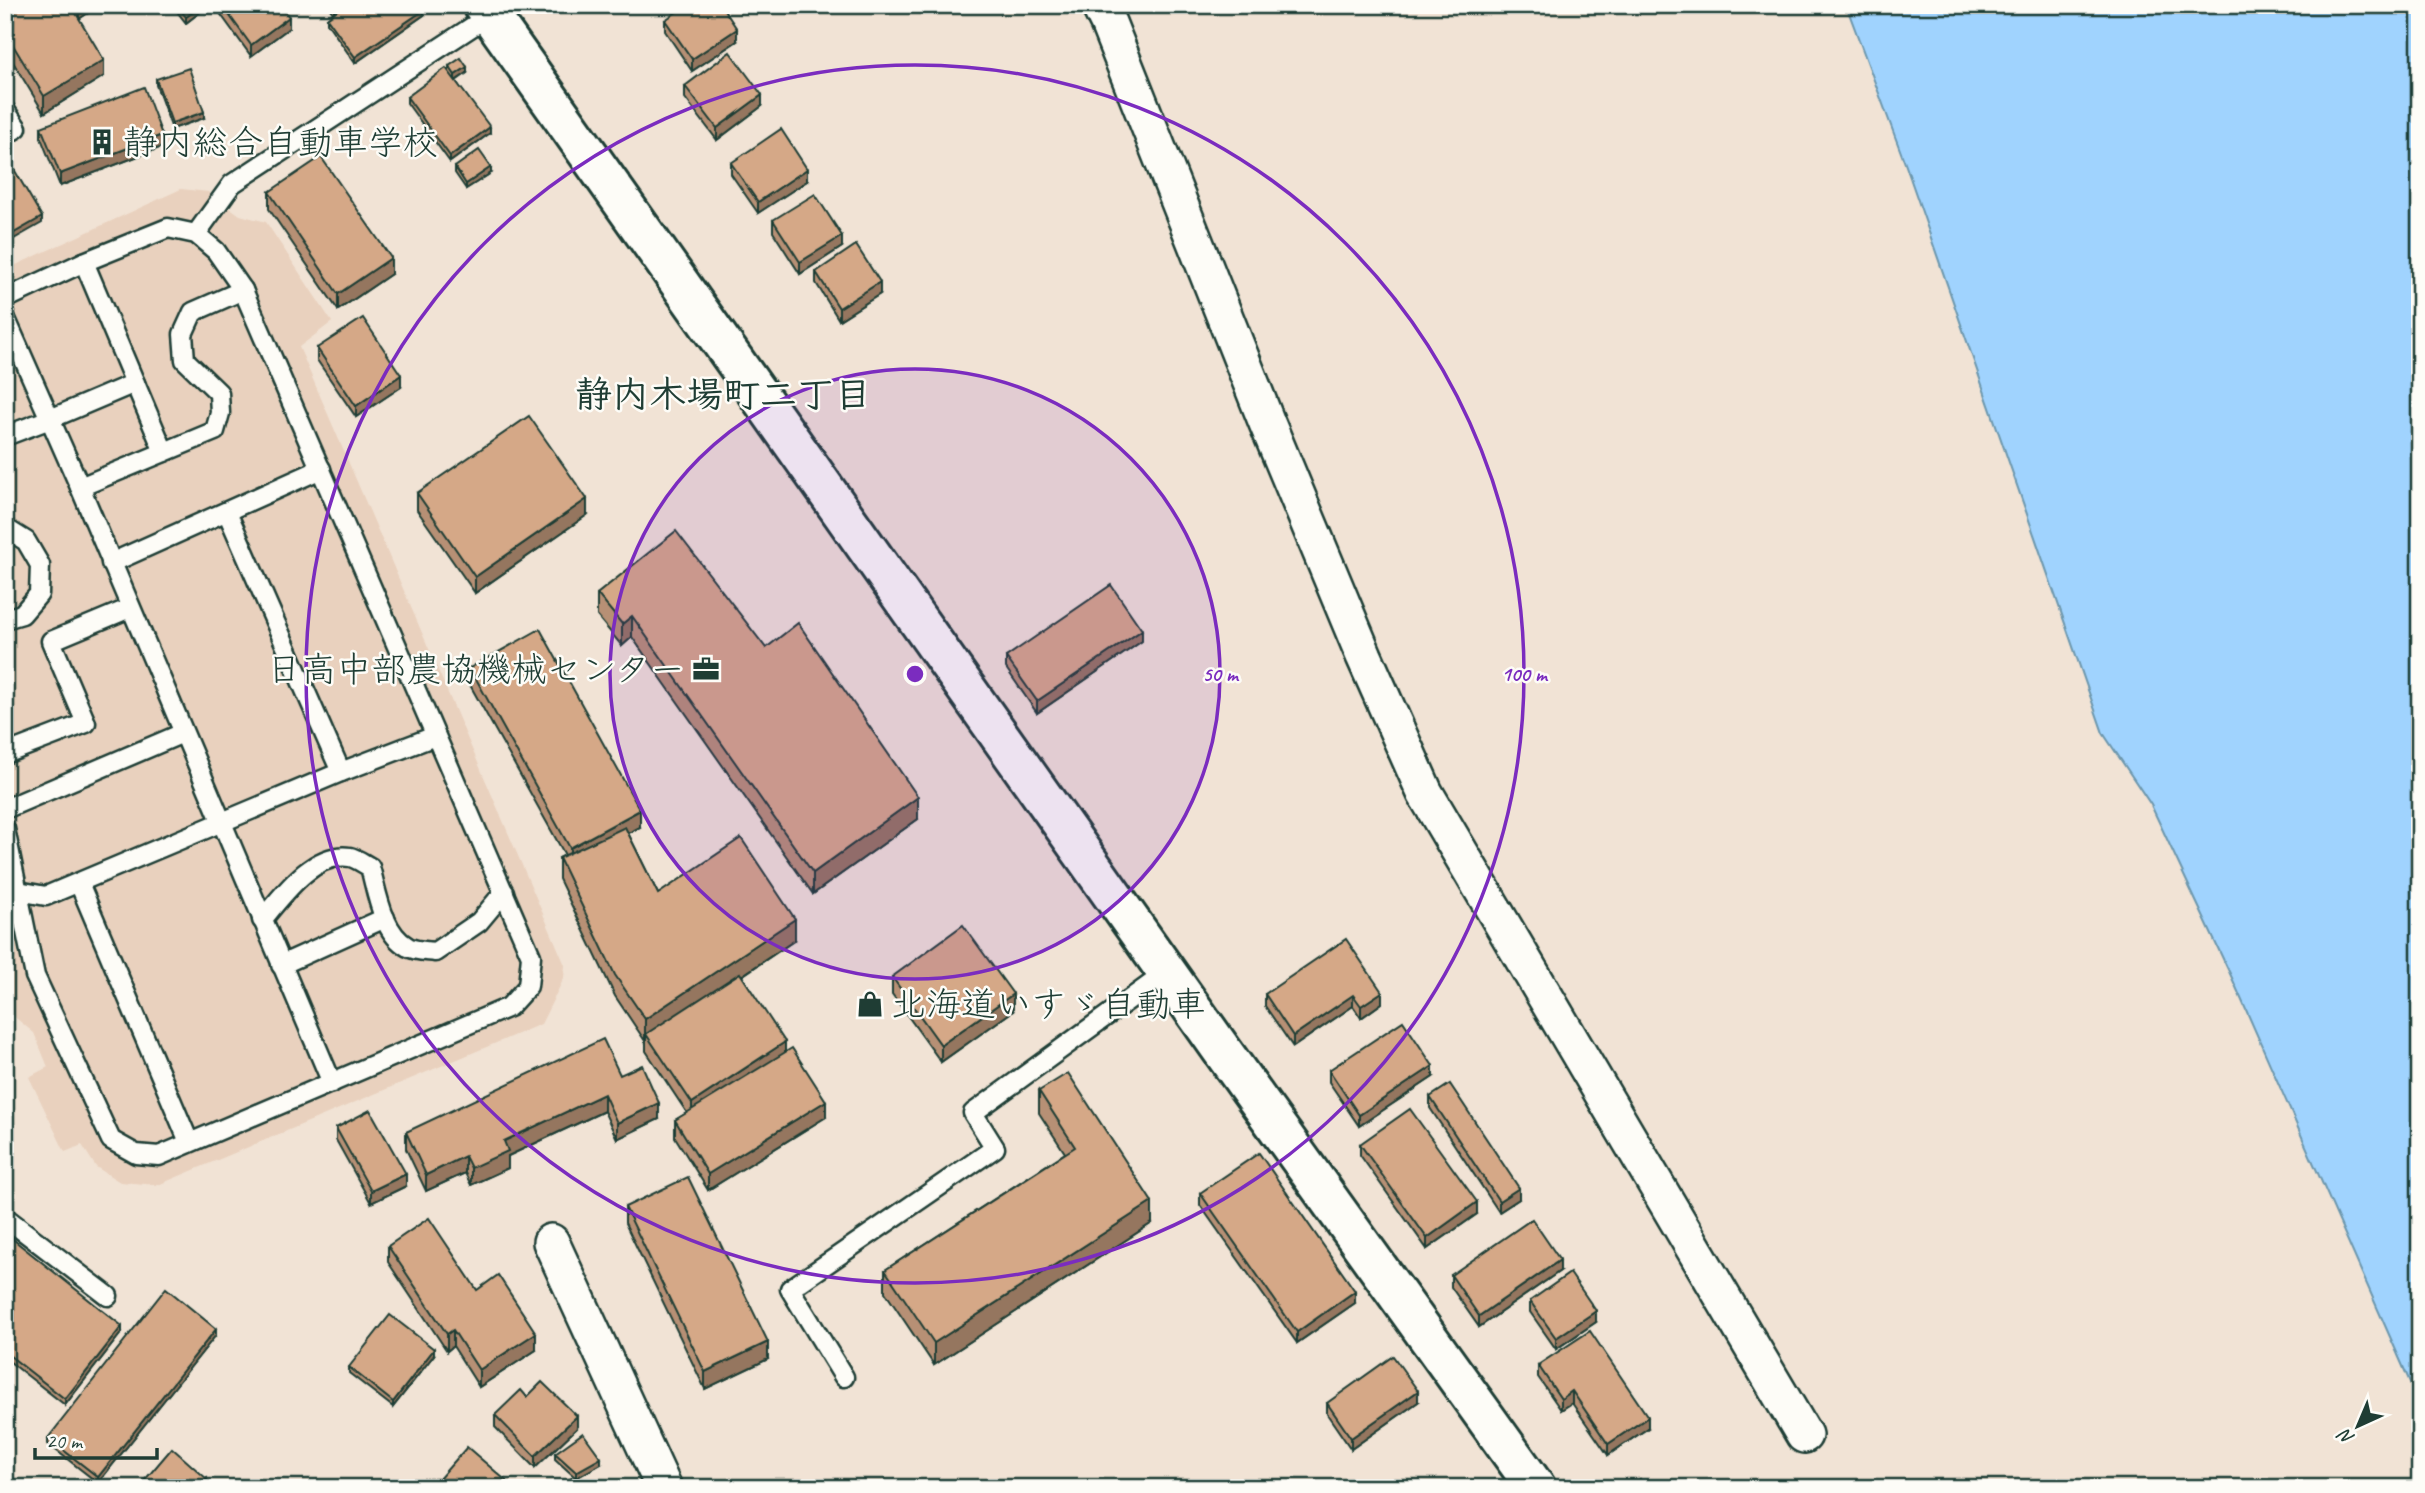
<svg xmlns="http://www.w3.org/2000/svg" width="2425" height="1493" viewBox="0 0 2425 1493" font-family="Caveat,'Klee One',sans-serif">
<rect width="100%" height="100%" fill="#f1e3d5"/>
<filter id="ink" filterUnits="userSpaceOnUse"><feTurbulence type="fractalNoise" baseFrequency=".0143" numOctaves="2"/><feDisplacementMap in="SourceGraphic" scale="14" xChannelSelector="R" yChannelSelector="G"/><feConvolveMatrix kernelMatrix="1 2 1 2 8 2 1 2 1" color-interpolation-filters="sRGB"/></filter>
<g filter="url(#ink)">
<!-- built -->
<path fill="#e9d1be" d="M181,189l27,3 32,23 26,7 66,100 -33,25 266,618 -1,13 -23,46 -383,161 -38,-3 -24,-15 -14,-22 -17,7 -36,-75 19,-10 -14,-34 -29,-24v-739z"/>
<!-- water -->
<path fill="#a0d3fe" stroke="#6c97ad" stroke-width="2" d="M1846,5h574v1400l-188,-427 -81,-173 -48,-72 -197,-567z"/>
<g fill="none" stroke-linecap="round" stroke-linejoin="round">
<!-- lane casing -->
<g stroke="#1f3d34" stroke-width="23">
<g id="lane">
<path d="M5,110l12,18 -12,7"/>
<path d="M196,234l36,-50 258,-169"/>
<path d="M84,262l80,190"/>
<path d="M5,299l79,-37 84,-34 28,6 20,17 27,39 288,666 -3,30 -19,21 -350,149 -23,-2 -25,-14 -76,-164 -30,-147"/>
<path d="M5,317l75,170 252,596"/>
<path d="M5,436l45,-17 85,-36"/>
<path d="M80,487l135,-56 5,-18 -1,-20 -34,-33 -2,-26 10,-22 50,-22"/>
<path d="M227,512l114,260"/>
<path d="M5,528l21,13 14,24 -1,29 -17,20 -17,5"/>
<path d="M111,563l210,-94"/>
<path d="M5,754l81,-31 -35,-82 79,-33"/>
<path d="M5,809l178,-76"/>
<path d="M79,883l110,259"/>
<path d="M18,891l28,5 295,-124 94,-36"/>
<path d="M262,920c20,-24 52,-69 88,-63 6,1 14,7 20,10 7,25 12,66 38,80 7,4 19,4 27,5l44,-30 25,-30"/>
<path d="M281,965l104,-47"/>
<path d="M5,1217l103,79"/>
<path d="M844,1377l-54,-88 205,-141 -22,-35 194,-141"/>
</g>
</g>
<!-- street casing -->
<g stroke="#1f3d34" stroke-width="40">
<g id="street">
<path d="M1099,5l9,18 159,400 97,233 61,137 379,642"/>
<path d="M551,1242l113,246"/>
</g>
</g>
<!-- secondary casing -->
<g stroke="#1f3d34" stroke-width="44">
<path id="secondary" d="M483,5l738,1044 315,439"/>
</g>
<!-- lane -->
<use href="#lane" stroke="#fdfcf7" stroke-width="18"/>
<!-- street -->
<use href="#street" stroke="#fdfcf7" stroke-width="35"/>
<!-- secondary -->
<use href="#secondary" stroke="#fdfcf7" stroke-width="38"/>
</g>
<!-- wall -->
<g fill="#b79074" stroke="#1f3d34" stroke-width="2">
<path d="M5,5h95l-21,14 25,57 -60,37 -39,-64z"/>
<path d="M172,5h36v1l-22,17z"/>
<path d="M214,5h67l8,23 -38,28z"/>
<path d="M327,5h94l3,10 -69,48 -28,-40v-5l6,-5z"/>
<path d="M665,20l72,21 -45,30 -27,-40z"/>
<path d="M449,66l18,7 -11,8 34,52 -40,29 -43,-59v-6l42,-25z"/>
<path d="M156,79l48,39 -32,11 -16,-44z"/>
<path d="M685,86l77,20 -45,34 -32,-42z"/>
<path d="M41,127l121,20 -102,39 -19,-48z"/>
<path d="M731,163l76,18 -49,32 -27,-39z"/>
<path d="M455,167l36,6 -25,16 -11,-16z"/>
<path d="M269,192l122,82 -53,36 -69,-101z"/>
<path d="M773,220l69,27 -42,27 -27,-42z"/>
<path d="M816,272l64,22 -41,26 -23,-37z"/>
<path d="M317,348l84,39 -45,30 -39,-57z"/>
<path d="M417,493l170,22 -112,78 -58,-83z"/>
<path d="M597,594l169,54 152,171 -105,75 -181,-257 -10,9 -25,-30z"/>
<path d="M1142,641l-105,72 -31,-45v-11z"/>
<path d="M470,668l170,159 -12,6 30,61 137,46 -53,36 43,76 41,65 -118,73 -33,-53v-17l12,-7 -41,-62v-11l-1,1 -30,-45 -56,-117v-21l6,-3 -95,-170z"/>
<path d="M892,977l121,34 -72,51 -49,-68z"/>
<path d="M1382,992v11l-21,15 -8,-12 -60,41 -28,-41v-12z"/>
<path d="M1329,1070l104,7 -74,49 -30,-44z"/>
<path d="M620,1075l39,44 -42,20 -13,-28 -96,45v12l-37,17 -6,-12 -39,18 -20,-42v-17z"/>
<path d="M1039,1091l113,132 -218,142 -49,-73v-22l180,-117 -26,-40z"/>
<path d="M1430,1097l89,102 -20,13 -69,-104z"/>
<path d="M336,1128l70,58 -35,17 -35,-63z"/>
<path d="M1360,1144l117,70 -50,35 -67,-94z"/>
<path d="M1200,1193l155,110 -58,40 -97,-138z"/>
<path d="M625,1207l143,152 -63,30 -80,-166z"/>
<path d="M5,1233l117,99 -57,73 -60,-47z"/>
<path d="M388,1246l89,44 59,60 -57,37 -26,-41 -6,5 -59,-89z"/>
<path d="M1560,1271l-81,56 -28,-40v-12z"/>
<path d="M1530,1301l66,21 -40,27 -26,-37z"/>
<path d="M216,1335l-118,148 -50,-39v-6z"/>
<path d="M434,1355l-41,52 -44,-34v-6z"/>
<path d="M1538,1365l110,63 -40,27 -36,-52 -11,7 -23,-33z"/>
<path d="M527,1397l50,31 -42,40 -40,-41v-12z"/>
<path d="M1418,1402l-67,47 -24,-35v-11z"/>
<path d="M555,1453l46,11 -25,14 -21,-19z"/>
</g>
<!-- shaded-wall -->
<g fill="#95765e" stroke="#1f3d34" stroke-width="2">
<path d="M83,5h17l-21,14v-11z"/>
<path d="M202,5h6v1l-22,17v-6z"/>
<path d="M334,5h12l-12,9z"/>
<path d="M424,10v5l-69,48v-6z"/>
<path d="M289,17v11l-38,28v-11z"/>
<path d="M737,29v12l-45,30v-12z"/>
<path d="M104,60v16l-60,37v-17z"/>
<path d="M467,67v6l-12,8v-6z"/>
<path d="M762,95v11l-45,34v-12z"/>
<path d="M204,112v6l-32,11v-6z"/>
<path d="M490,127v6l-40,29v-6z"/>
<path d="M162,135v12l-102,39v-12z"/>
<path d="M491,167v6l-25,16v-5z"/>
<path d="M807,169v12l-49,32v-11z"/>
<path d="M42,217v6l-37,21v-6z"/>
<path d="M842,236v11l-42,27v-12z"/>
<path d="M391,258v16l-53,36v-16z"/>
<path d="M880,282v12l-41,26v-12z"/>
<path d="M401,375v12l-45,30v-11z"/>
<path d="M587,499v16l-112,78v-16z"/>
<path d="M632,616v21l-10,9v-22z"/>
<path d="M1142,630v11l-105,72v-12z"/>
<path d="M918,797v22l-105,75v-21z"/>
<path d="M640,810v17l-70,38v-17z"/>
<path d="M795,919v21l-146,98 -3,-4v6l-1,1v-22z"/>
<path d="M1382,992v11l-21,15v-12z"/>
<path d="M1013,994v17l-72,51v-17z"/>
<path d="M1353,995v11l-60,41v-11z"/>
<path d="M785,1042v17l-93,61v-17z"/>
<path d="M1433,1066v11l-74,49v-11z"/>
<path d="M604,1094v17l-96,45v12l-37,17v-17l33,-27z"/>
<path d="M826,1101v16l-118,73v-16z"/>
<path d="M659,1103v16l-42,20v-16z"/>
<path d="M465,1156v17l-39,18v-16z"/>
<path d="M406,1174v12l-35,17v-12z"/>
<path d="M1519,1188v11l-20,13v-11z"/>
<path d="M1152,1202v21l-218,142v-22z"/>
<path d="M1477,1202v12l-50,35v-11z"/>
<path d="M1560,1260v11l-81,56v-11z"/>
<path d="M1355,1291v12l-58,40v-11z"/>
<path d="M1596,1311v11l-40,27v-11z"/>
<path d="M122,1326v6l-57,73v-6z"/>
<path d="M216,1329v6l-118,148v-6z"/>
<path d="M453,1330v16l-6,5v-17z"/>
<path d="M536,1333v17l-57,37v-17z"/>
<path d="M768,1342v17l-63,30v-17z"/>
<path d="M434,1349v6l-41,52v-5z"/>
<path d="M1418,1391v11l-67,47v-11z"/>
<path d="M1572,1391v12l-11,7v-11z"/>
<path d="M577,1416v12l-42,40v-12z"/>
<path d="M1648,1417v11l-40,27v-11z"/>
<path d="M601,1458v6l-25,14v-6z"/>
<path d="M207,1479v5l-3,4h-5z"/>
</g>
<!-- building -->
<g fill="#d5a887" stroke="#1f3d34" stroke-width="2">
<path d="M5,5h66l33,55 -60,36 -39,-64z"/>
<path d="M177,5h25l-16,12z"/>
<path d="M222,5h59l8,12 -38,28z"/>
<path d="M344,5h77l3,5 -69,47 -28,-39z"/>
<path d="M687,5h34l16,24 -45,30 -27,-39z"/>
<path d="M730,52l32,43 -45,33 -32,-42z"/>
<path d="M461,58l6,9 -12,8 -6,-9z"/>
<path d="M189,68l15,44 -32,11 -16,-44z"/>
<path d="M446,68l44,59 -40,29 -43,-59z"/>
<path d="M144,87l18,48 -102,39 -19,-47z"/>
<path d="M781,129l26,40 -49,33 -27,-39z"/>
<path d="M479,150l12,17 -25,17 -11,-17z"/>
<path d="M321,157l70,101 -53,36 -69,-102z"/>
<path d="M8,159l34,58 -37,21v-77z"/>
<path d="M815,194l27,42 -42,26 -27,-42z"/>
<path d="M856,245l24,37 -41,26 -23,-36z"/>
<path d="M363,318l38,57 -45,31 -39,-58z"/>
<path d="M529,416l58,83 -112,78 -58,-84z"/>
<path d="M676,531l90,117 32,-25 120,174 -105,76 -181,-257 -10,8 -25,-30z"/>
<path d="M1111,585l31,45 -105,71 -31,-44z"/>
<path d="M540,629l100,181 -70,38 -100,-180z"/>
<path d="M625,827l33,67 83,-56 54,81 -150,100 -30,-44 -56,-117z"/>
<path d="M963,925l50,69 -72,51 -49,-68z"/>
<path d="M1346,939l36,53 -21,14 -8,-11 -60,41 -28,-42z"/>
<path d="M740,973l45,69 -93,61 -46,-69z"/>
<path d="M1403,1021l30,45 -74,49 -30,-45z"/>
<path d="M603,1039l17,36 22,-10 17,38 -42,20 -13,-29 -100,47 4,10 -37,17 -6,-12 -39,19 -20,-43z"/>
<path d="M792,1048l34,53 -118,73 -33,-54z"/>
<path d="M1068,1073l84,129 -218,141 -49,-73 190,-123 -36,-56z"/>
<path d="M1450,1084l69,104 -20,13 -69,-104z"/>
<path d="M1410,1109l67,93 -50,36 -67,-94z"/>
<path d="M370,1110l36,64 -35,17 -35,-63z"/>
<path d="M1259,1153l96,138 -58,41 -97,-139z"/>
<path d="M688,1177l80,165 -63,30 -80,-165z"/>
<path d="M429,1218l48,72 21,-15 38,58 -57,37 -26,-40 -6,4 -59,-88z"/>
<path d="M1532,1219l28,41 -81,56 -28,-41z"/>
<path d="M5,1233l117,93 -57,73 -60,-47z"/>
<path d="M1570,1273l26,38 -40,27 -26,-37z"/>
<path d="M166,1288l50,41 -118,148 -50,-39z"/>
<path d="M390,1315l44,34 -41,53 -44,-35z"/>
<path d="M1590,1331l58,86 -40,27 -36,-53 -11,8 -23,-34z"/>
<path d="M1393,1356l25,35 -67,47 -24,-35z"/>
<path d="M542,1382l35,34 -42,40 -40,-41 26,-25 6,7z"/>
<path d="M583,1433l18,25 -25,14 -21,-19z"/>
<path d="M467,1447l44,38 -2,3h-78z"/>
<path d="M172,1448l35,31 -8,9h-61z"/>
<path d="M572,1478l5,10h-23z"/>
<path d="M1640,1479l7,9h-19z"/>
</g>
</g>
<!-- distance rings -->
<circle cx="915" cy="674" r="305" fill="#7b2cbf" fill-opacity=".12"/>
<g fill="none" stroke="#7b2cbf" stroke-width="3.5">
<circle cx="915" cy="674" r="305"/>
<circle cx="915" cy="674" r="609"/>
</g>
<!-- icons -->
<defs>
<g id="building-bare" transform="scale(2.1)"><path d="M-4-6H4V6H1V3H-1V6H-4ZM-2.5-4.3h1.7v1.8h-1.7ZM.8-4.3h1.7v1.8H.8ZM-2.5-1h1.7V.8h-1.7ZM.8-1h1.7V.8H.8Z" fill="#1f3d34" stroke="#fdfcf7" stroke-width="2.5" paint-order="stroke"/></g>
<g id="office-bare" transform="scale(2.1)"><path d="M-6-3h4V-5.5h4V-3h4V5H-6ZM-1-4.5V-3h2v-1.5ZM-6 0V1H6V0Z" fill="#1f3d34" stroke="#fdfcf7" stroke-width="2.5" paint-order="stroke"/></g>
<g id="shop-bare" transform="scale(2.1)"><path d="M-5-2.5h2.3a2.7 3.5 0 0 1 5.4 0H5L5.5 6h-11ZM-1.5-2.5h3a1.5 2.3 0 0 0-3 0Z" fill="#1f3d34" stroke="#fdfcf7" stroke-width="2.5" paint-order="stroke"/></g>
</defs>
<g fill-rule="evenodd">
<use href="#building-bare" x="102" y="142"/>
<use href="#office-bare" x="706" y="669"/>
<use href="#shop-bare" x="870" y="1004"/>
</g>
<g text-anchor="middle" stroke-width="5" stroke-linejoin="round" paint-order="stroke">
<!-- poi labels -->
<g font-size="35" fill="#1f3d34" stroke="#fdfcf7" text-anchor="start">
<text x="123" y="154">静内総合自動車学校</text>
<text x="685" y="681" text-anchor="end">日高中部農協機械センター</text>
<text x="891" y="1016">北海道いすゞ自動車</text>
</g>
<!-- neighbourhood labels -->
<g font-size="37" font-weight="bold" fill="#1f3d34" stroke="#fdfcf7">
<text x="723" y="407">静内木場町二丁目</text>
</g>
</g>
<circle cx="915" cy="674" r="10" fill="#7b2cbf" stroke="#fdfcf7" stroke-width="3.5"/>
<g font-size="21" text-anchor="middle" font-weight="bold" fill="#7b2cbf" stroke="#fdfcf7" stroke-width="5" stroke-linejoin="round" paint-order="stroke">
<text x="1220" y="681">50 m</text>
<text x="1524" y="681">100 m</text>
</g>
<!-- margin -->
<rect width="2425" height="1493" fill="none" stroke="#fdfcf7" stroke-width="28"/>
<rect x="14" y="14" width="2397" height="1465" fill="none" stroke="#1f3d34" stroke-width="2.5" filter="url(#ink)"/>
<!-- north arrow -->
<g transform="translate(2358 1426) rotate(224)" stroke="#fdfcf7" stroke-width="5" paint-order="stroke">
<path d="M0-5L12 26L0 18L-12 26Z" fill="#1f3d34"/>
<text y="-10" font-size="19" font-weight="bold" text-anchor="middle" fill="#1f3d34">N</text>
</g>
<!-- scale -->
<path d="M35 1448v10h122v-10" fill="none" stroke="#1f3d34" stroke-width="3.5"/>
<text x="46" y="1448" font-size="21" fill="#1f3d34" stroke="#fdfcf7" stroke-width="5" paint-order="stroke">20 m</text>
</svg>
